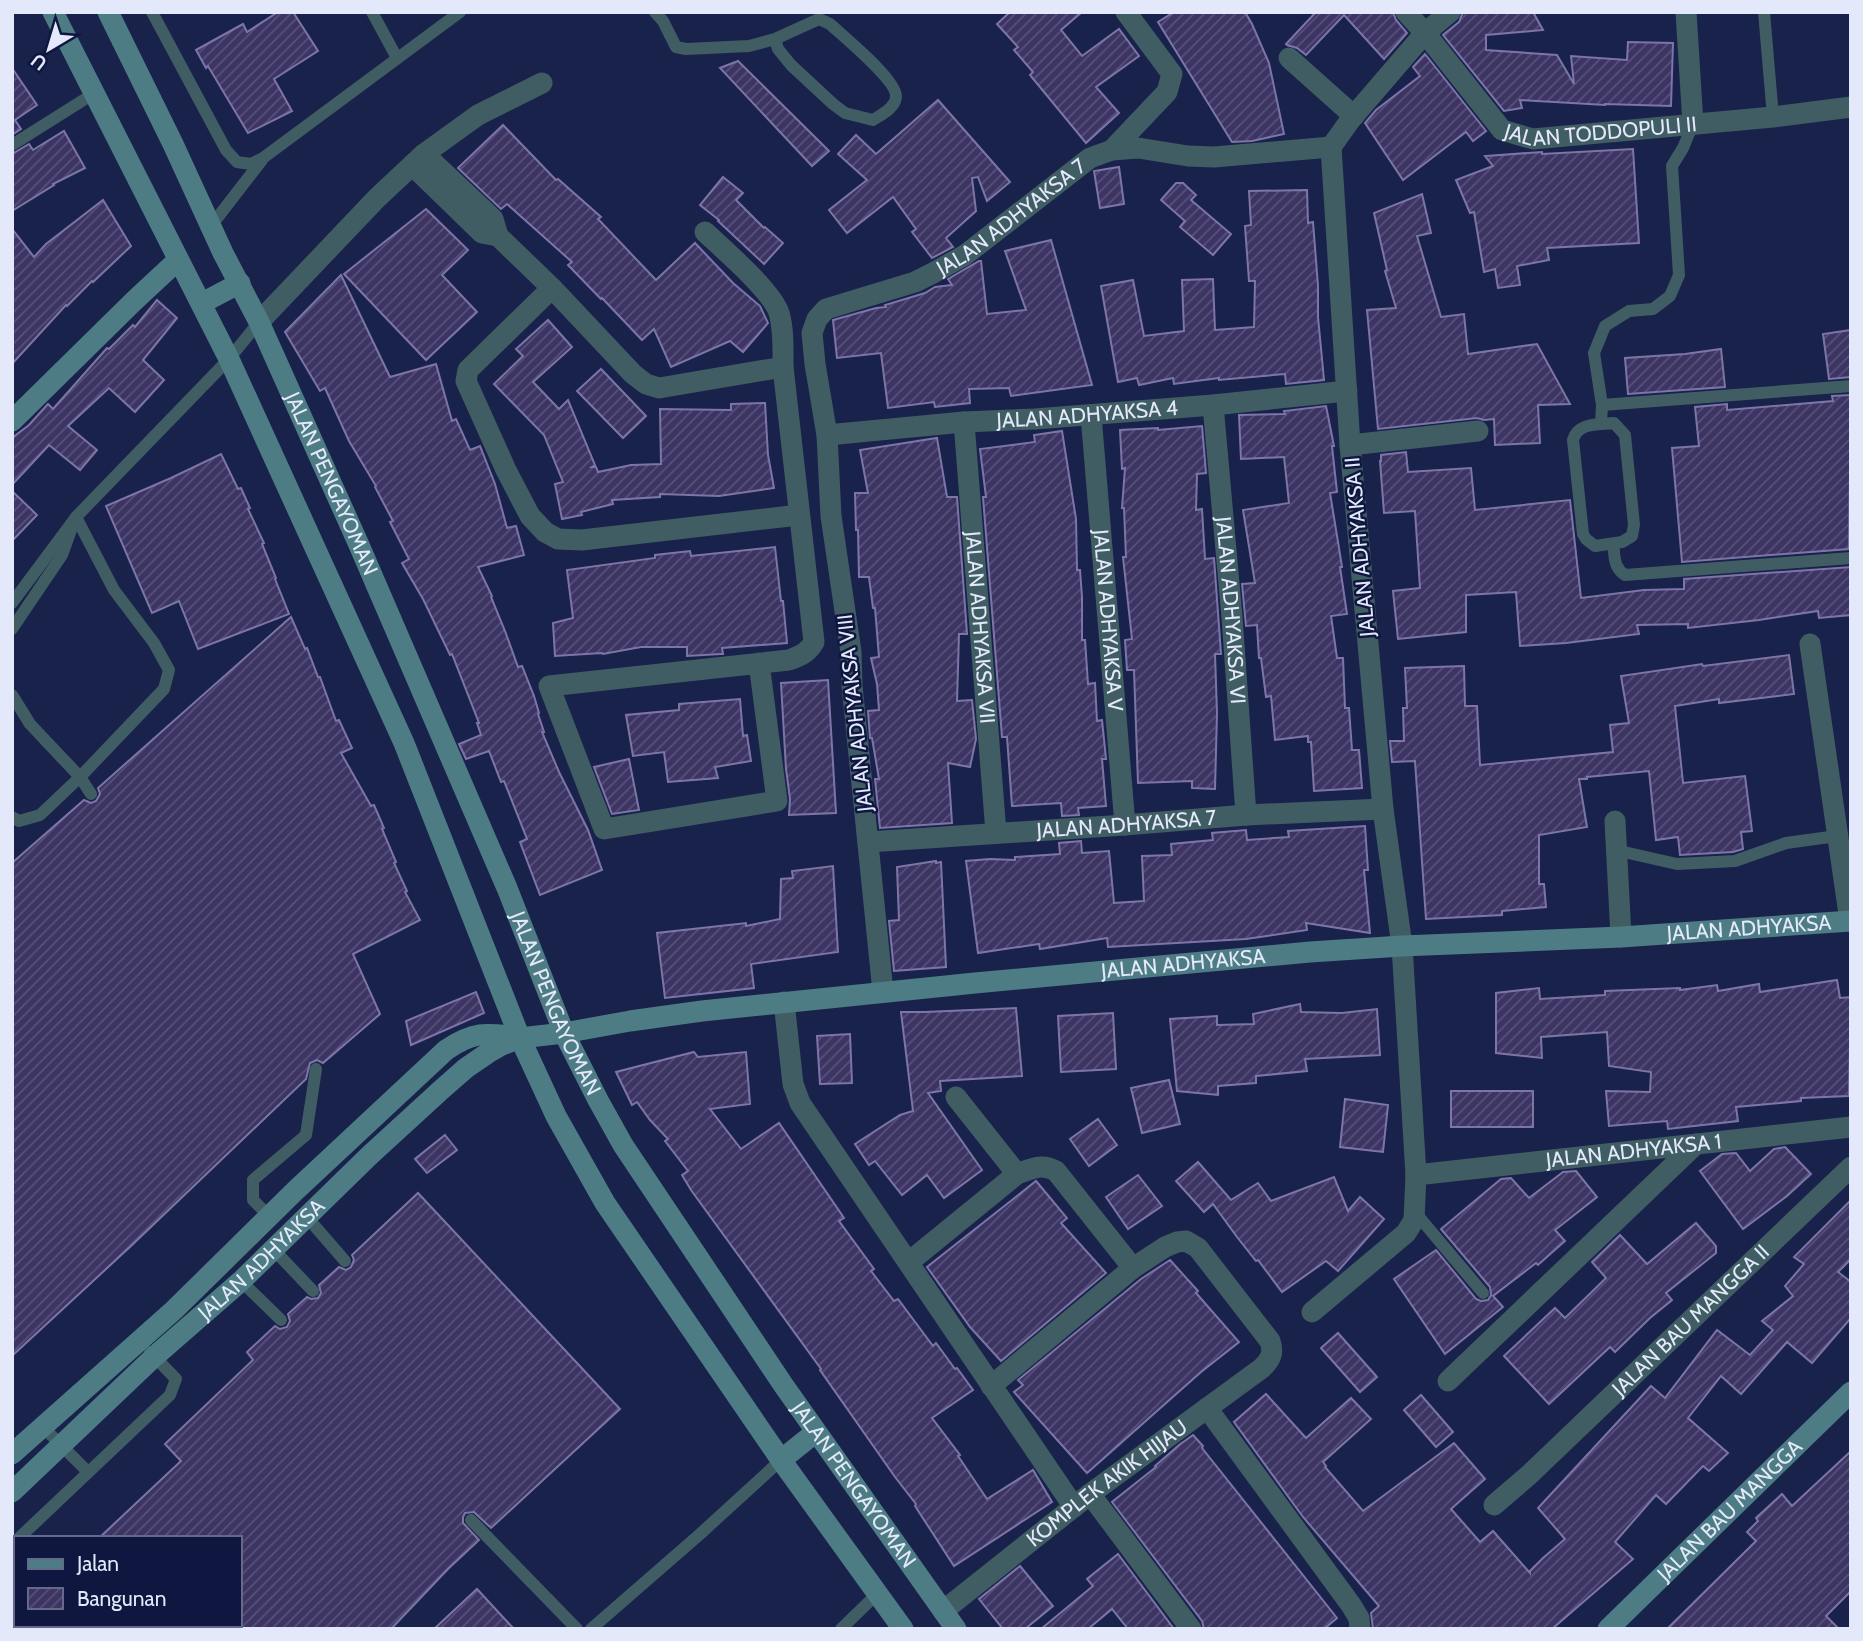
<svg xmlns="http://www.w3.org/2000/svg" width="1863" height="1641" viewBox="0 0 1863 1641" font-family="Cabin,sans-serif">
<defs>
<pattern id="building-hatch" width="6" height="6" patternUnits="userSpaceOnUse" patternTransform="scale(1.75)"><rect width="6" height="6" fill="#3c3462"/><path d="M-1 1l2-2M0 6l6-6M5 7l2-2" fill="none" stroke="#585179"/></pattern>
</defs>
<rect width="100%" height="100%" fill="#18224b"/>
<!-- building -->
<g fill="url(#building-hatch)" stroke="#7d75a9" stroke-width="2">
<path d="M278,12h15l25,39 -44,28 18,32 -44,22 -40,-67 -2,2 -10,-18 47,-26 4,8z"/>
<path d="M1010,12h72l-21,18 21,26 37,-27 20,27 -43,31 23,26 -33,30 -56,-68 3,-3 -19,-22 4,-3 -21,-23z"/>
<path d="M1174,12h71l7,12 17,39 15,71 -32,7 -20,1 -74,-120z"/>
<path d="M1316,12h77l3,8 11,13 -23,26 -40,-44 -38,40 -9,-7 -10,-3 -1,-1z"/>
<path d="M1463,12h70l10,18 -57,5v15l71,5 17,29 -3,-28 56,4 1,-18 45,1 -2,63 -66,-2v1l-85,-5 2,8 -18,3 -61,-76 16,-13z"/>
<path d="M1425,54l61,77 -13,10 -7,-9 -63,48 -38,-57 11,-13 44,-34 -7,-9z"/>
<path d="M738,61l91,90 -17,15 -92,-98z"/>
<path d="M12,68l25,37 -22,15 6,9 -9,6z"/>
<path d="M938,100l72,82 -23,19 -9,-24 -6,1 4,33 -30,27 7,9 -21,11 -20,-26 4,-3 -23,-32 -46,36 -18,-23 38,-30 -29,-26 18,-19 20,19z"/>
<path d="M503,125l53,55 2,-1 43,38 -3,2 58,61 39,-37 38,40 27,23 8,17 -25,29 -13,-11 -59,26 -17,-38 -12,11 -40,-42 -1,1 -33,-34 4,-3 -65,-58 -6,5 -43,-41z"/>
<path d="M64,131l21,37 -32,16 1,1 -42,26v-57l17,-10 4,6z"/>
<path d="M1633,149l6,94 -92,5 2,12 -32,6 3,19 -22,3 -3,-19 -11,3 -10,-60 -4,1 -14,-33 37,-14 -8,-10 57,-4v2z"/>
<path d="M1119,167l5,37 -24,4 -6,-37z"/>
<path d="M723,177l20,16 -7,7 28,28 1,-1 18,16 -19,21 -46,-43 1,-1 -19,-15z"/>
<path d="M1176,183h7l13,12 -5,5 40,34 -18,21 -33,-28 5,-6 -24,-21z"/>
<path d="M1307,190l1,33 5,-1 5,64v31l6,63 -38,4 -1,-10 -66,6v-2l-45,6 -1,-6 -34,7 -2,-7 -19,4 -17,-96 32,-6 11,56 40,-5 -2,-51 31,-1 2,51 39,-3 1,-46h-6l-4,-55 6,-1 -2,-34z"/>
<path d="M1422,194l9,39 -14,3 24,81 23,-3 4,40 69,-10 33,60 -32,1 2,38 -45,2 -1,-26 -10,1 -7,-2 -99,11 -11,-119 29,-2 -11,-37 2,-1 -13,-57z"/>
<path d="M103,200l28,46 -38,36 -1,-1 -25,25 -1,-1 -54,59v-135l22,28 12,-13z"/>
<path d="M426,209l42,41 -26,25 35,37 -51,48 -82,-86z"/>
<path d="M1051,240l41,145 -81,11 -2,-8 -40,1 1,14 -35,4 -1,-5 -46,6 -7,-55 -44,5 -4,-38 43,-12 10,-1 -1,-2 40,-12 10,-6 17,-2 -4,-6 31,-18h2l6,53 39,-4 -21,-59z"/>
<path d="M341,275l49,102 46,-13 16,57 4,-2 14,31 10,-4 15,38 12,44 9,-2 8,29 -46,12 14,29 -1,1 14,34 13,36 4,-1 12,30 5,17 -1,1 6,18h-2l17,40 29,58 14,40 -62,25 -20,-53 7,-3 -23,-58 -3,1 -12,-31 -23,8 -7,-15 22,-9 -4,-12h2l-27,-69 -2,1 -27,-56 -21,-36 7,-4 -19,-37 3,-1 -18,-34 1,-1 -27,-45 -24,-53 -5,3 -35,-59z"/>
<path d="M157,300l20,18 -34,42 21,20 -29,32 -26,-24 -41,38 29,24 -17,20 -31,-25 -37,40v-47l17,-13 19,-21 5,5 54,-61 2,1 24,-24 2,2z"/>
<path d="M548,320l24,27 -39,35 26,27 9,-9 27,65 -3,2h4l2,5 33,-7 30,-1 -1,-55 71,1v-6l34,-1 3,52 6,33 -55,8 -59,-2v3l-48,3 1,4 -32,8 1,3 -20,4 -7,-35 8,-2 -19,-47 -50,-51 29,-28 -7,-7z"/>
<path d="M1851,330v47l-22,2 -6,-45z"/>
<path d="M1721,349l4,38 -97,7 -3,-36 60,-4z"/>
<path d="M601,369l45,47 -23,22 -46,-47z"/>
<path d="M1851,395l-2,154 -167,13 -10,-114 27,-2 -4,-39 32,-3v6l106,-9 -1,-5z"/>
<path d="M1326,406l8,40h-2l5,46 -7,1 9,55 3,19h-2l7,47 -16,2 6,42h6l2,50h4l3,42h7l3,38 -48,3 -3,-49h-3v-6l-33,4 -4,-44 -5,1 -5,-39h-2l-2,-33 -11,1 -4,-42 13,-1 -12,-73 46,-7 -5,-46 -43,2 -2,-44 46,-1 -1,-3z"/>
<path d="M1202,426l4,47 -9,1 -1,36 6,-1 3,50 9,-1 7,96h-6l2,59 -2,76 -23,-1v-7l-54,2 -4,-113h-7l-2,-30 7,-1 -9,-82h3l-2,-49h-2l3,-40 -3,1 -2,-39 38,-2v2z"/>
<path d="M1062,431l14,88 1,51h3l2,27v43h3l3,44 7,-1 2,38 5,-1 4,39h-4l4,47 -28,2 1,7 -17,1 -1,-13 -49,3 -5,-69h-5l-19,-240h3l-6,-48 55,-7 -1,-7z"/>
<path d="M937,438l10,59h10l10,137h-8l-2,67 15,-1 4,39 -6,28 -22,-4 4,60 -72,5 -5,-49h4l-7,-41h-2l-2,-27 11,-1 -2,-26 -6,-26 8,-1 -4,-49h-2l-4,-31h-10l-1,-47h-2l-1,-37h13l-8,-43z"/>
<path d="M1406,452l2,20 63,-4 4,42 95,-10 11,98 63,-8 40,-1v-10l167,-12v48l-32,3 -1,-7 -59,9 -71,8v-4l-51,1 2,9 -73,9 -46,3 -4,-54 -50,3v37l-68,7 -5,-48 27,-3 -5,-77 -31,2 -4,-52h1v-6z"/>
<path d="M221,454l17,35 3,-1 9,20 -2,1 16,34 -2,1 14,34 -1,1 14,35 -91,35 -19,-48 -27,12 -46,-107 65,-28z"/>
<path d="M12,491l25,24 -25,26z"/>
<path d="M775,547l6,54h2l4,42 -65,5 1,6h-2l-34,2v-9h-46l-38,7 -1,-1 -47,3 -2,-33 20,-5 -6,-48 88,-12v-3l35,-4 1,5z"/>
<path d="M291,617l14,32 2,-1 11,29h2l16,44 3,-1 13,28 -11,5 30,53 3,-1 10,23 -2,1 14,33 -2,1 13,28 -2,1 15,28 -67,34 27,60 -57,49 -6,-3 -7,3 -4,16 -174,166 -120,111v-493l72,-63 7,3 5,-2 4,-7 -2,-6z"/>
<path d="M1789,655l5,39 -75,9v-4l-44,7 8,77 62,-7 7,55 -11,1 2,17 -10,3 -53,3 -2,-18 -22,3 -7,-69 -62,6v2h-8l8,48 -48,8v49h5l2,23 -44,4v4l-76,4 -11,-158 -23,1 -2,-21h14l-1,-33h4l-2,-40 59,-2 1,40h12l3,59 133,-13 -3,-27 19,-2 -8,-47 81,-12 1,2z"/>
<path d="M828,680l8,133 -47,2 1,-16 -4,-30 -5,-86z"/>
<path d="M740,699l3,37 4,-1 4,26 -36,6 3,11 -50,4 -4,-30 -31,4 -7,-41 53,-5v-6z"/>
<path d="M629,759l10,51 -27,4 -18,-47z"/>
<path d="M1365,826l3,44h-4l6,63 -64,-10 1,7 -61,9 -138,8 -1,-9 -67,11 -1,-5 -61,9 -12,-92 24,-2 25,1v-3l45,-3 -1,-11 22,-2 1,12 27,-2 5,52 30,-2 -2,-45 30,-1 -1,-11 42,-4 -1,-7 34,-3 1,10 42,-3 -1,-6z"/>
<path d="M936,861v2l5,-1 5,105 -52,4 -5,-50 10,-1 -2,-53z"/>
<path d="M833,866l5,86 -87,12 3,24 -89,10 -8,-65 89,-10v3l34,-7 1,-40 12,-1 -1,-7z"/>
<path d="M1837,980l3,18 11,-1 -2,99 -48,2v3l-65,6 2,14 -70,8 -1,-8 -58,5 -3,-35 44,1 1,-20 -42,-6 -2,-34 -66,5 1,21 -46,-5v-60l43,-5 1,11 65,-4v-4l75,-3v2l37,-5 1,6 41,-7 1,8z"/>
<path d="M476,992l8,21 -73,32 -5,-24z"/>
<path d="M1300,1004l1,8 41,1 35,-4 3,46 -75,4 2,12 -51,5v7l-38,3v9l-41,-4 -7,-72 47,-3v9l37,-1 -1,-10z"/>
<path d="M1016,1008l6,68 -82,5 1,10 -13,2 54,77 -38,28 -17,-23 -25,20 -27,-34 -6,4 -14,-21 45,-29 13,-4 -12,-99h24z"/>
<path d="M1113,1013l3,56 -55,3 -3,-56z"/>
<path d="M850,1034l2,49 -32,1 -3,-48z"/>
<path d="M694,1052l4,5 48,-5 4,52 -40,5 31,40 38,-26 65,95 -5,3 35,48 -3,2 23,30 4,-2 35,47 3,-3 19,26 2,-1 16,22 -41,28 28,37 -2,1 29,43 46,-29 19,32 -98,64 -39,-60 1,-2 -21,-27 -75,-107 1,-1 -130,-179 -9,-15 6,-4 -23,-30 3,-2 -18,-19 -13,-18 -5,3 -16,-33z"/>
<path d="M1169,1080l11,44 -38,9 -11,-45z"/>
<rect x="1451" y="1091" width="82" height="36"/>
<path d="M1345,1099l43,6 -5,47 -43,-5z"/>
<path d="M1098,1119l19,26 -28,21 -19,-27z"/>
<path d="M445,1135l12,15 -30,23 -12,-14z"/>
<path d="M1785,1147l26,27 -24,22 -44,33 -43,-58 22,-17 14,-1 14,18 24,-22z"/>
<path d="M1198,1162l33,38 27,-17 13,18 63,-24 14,34 12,-14 24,22 -46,52 -12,-10 -44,31 -24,-32 -2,1 -19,-24 -24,-33 -9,8 -28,-31z"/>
<path d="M1576,1171l21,26 -42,33 10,11 -27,24 -2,-2 -43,33 10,11 -58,47 -51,-75 42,-29 40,49 5,2 7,-1 3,-5 -1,-8 -49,-58 60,-50 10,-1 18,20 34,-26z"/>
<path d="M1138,1175l24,31 -34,23 -22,-32z"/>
<path d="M1036,1181l31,37 -6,5 45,50 -105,88 -31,-34 -43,-60z"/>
<path d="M418,1193l202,216 -129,119 -17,-16 -9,1 -2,4v6l16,17 -31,29 -57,60h-151v-91h-141l82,-77 -16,-17 88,-84 -6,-8 28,-26 5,3 7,-2 3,-6 -2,-7 19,-17 4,2 7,-1 3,-5 -2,-8 20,-18 7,3 5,-3 3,-7 -2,-5z"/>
<path d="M1851,1200v59l-13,13 13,10v36l-39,45 -25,-21 -46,52 -20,-18 -33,42 40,35 -19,18 -6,-5 -37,38 -10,-9 -41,47 18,17 -81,70h-179l-2,-16 8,-7 -76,-89 -69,-95 32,-28 40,44 45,-40 20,21 -48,43 3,4 -1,1 38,44 91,-68 31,36 -34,30 29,33 13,-11 37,42v-2l13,-13 22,-19 -27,-31 113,-122 14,12 52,-68 33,25 23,-25 -11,-9 31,-25 -8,-10 19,-22 -10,-7z"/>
<path d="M1696,1223l20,23v7l-50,40 6,7 -22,18 -35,34 -5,-5 -61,57 -45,-48 51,-48 10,10 41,-40 -14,-16 28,-27 27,29z"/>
<path d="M1170,1260l28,31 -2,2 43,49 -38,30 -114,101 -73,-81 9,-7 -5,-5 123,-101z"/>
<path d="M1338,1333l39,44 -17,15 -39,-44z"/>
<path d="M1421,1395l32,37 -17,15 -32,-37z"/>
<path d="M1193,1435l10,11 -1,2 135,170 -13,11h-120l-2,-8 -90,-119 44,-35 -1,-1 24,-21z"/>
<path d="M1851,1451v140l-25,25 13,13h-172l89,-88 -9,-9 11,-11 -2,-3 26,-24 10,12z"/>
<path d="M1118,1554l56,75h-46l-16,-20 -24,20h-47l52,-43 -6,-7z"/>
<path d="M1020,1566l33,40 -28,23h-22l-24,-30z"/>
<path d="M477,1589l37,40h-80z"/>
</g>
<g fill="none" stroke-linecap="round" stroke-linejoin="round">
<!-- lane -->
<g stroke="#405d63" stroke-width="12">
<path d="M152,12l74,138 11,12 14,2 12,-6 197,-146"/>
<path d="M372,12l25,46"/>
<path d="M655,12l8,9 13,26 10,2 63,-3 26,-7 44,-20 11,5c13,12 68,57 66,73 -1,11 -14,17 -23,23l-28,-7 -12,-9 -42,-39 -13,-16 -3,-10"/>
<path d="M1764,12l9,105"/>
<path d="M12,145l81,-51"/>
<path d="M211,226l51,-66"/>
<path d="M1602,405l249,-19"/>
<path d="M1614,423l11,12 9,90 -2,11 -10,6 -27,4 -9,-7 -3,-5 -10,-94c5,-18 25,-15 41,-17z"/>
<path d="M1601,424l1,-19 -8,-52 11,-27 24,-15 24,-2 17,-13 9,-21 -7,-109 11,-18 10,-24"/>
<path d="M1613,544c2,12 0,23 12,31l226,-17"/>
<path d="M12,603l64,-86 153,-158 30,-37"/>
<path d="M12,629l50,-74 9,-25"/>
<path d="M12,695l18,29 50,53 11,17"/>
<path d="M12,817l7,4 21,-6 40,-38 84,-88 5,-19 -15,-27 -40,-53 -38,-73"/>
<path d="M1615,850l62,14 58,-3 51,-18 51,-7"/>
<path d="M1414,1211l69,82"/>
<path d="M269,1216l-16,-16v-20l53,-45 10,-66"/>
<path d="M306,1216l39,45"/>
<path d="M273,1249l40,42"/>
<path d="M241,1281l40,39"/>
<path d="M43,1427l45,45"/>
<path d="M471,1520l106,109"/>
<path d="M19,1538l151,-143 6,-16 -26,-27"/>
<path d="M591,1629l108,-94 82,-75"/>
<path d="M841,1629l36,-35"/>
</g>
<!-- street -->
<g stroke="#405d63" stroke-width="21">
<path id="s1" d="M1406,12l19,21 77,97 31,9 240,-22 78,-10"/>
<path d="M1686,12l7,112"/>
<path d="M1289,58l65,58"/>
<path d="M1331,147l20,-28 74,-86 25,-21"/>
<path d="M1112,150l55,-58 5,-18 -46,-62"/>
<path d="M424,154l69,65 5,17 54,52 81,86 13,10 13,4 124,-21"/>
<path d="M412,165l70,68 16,3"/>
<path d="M705,232c18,17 67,59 74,81 5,17 4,37 4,54l31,275c-6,11 -14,14 -25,18l-240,26 55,143 173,-28 -18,-138"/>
<path d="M552,288l-84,82 -2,11 40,89 24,46 15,16 13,7 24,1 217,-25"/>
<path d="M259,322l118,-124 47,-44 54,-39 64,-32"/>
<path id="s2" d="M1213,405l19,212 14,198"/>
<path id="s3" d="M1091,415l34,410"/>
<path id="s4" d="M964,422l32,411"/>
<path id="s5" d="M827,435l137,-13 71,-3 178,-14 134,-14"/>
<path d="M1350,445l128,-14"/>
<path d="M1810,644l40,277"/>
<path d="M1615,821l6,116"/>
<path id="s6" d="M868,842l257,-17 121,-10 137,-6"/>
<path id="s7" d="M883,992l-31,-306 -1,-34 -20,-136 -4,-81 -12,-71 -3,-31 5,-14 9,-10 89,-27 18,-9 32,-18 125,-97 22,-8 26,-2 50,8 26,1 117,-10"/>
<path d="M784,1002l9,82 7,19 274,404"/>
<path d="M956,1097l61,77"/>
<path id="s8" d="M1416,1175l435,-48"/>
<path d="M909,1262l108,-88c14,-5 24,-11 39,-3l77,97"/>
<path d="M1312,1312l94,-79 8,-13 2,-45 -14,-229 -19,-137 -33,-364 -19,-298"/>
<path d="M1448,1381l248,-237"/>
<path d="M1207,1408l144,197 8,13 1,11"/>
<path d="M1090,1494l101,135"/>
<path id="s9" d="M1494,1505l35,-30 322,-308"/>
<path id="s10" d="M943,1611l147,-117 172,-126c9,-9 12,-15 8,-27l-72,-93 -12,-7 -9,1 -12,5 -32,21 -142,118"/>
</g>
<!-- secondary -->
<g stroke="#4d7c85" stroke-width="21">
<path d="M53,12l176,347 175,384 116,295 36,78 49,87 176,257 122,169"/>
<path id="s11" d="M108,12l65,132 50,109 36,69 100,223 148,343 57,145 34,67 25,45 161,241 172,243"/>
<path d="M202,303l38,-20"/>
<path d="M12,421l123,-121 43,-40"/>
<path d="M12,1454l162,-144 122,-120 150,-140c28,-19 40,-17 72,-13"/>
<path d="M781,1460l35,-28"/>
<path id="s12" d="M12,1492l143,-136 86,-75 129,-126 71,-65 25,-22 22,-15 14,-8 18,-7 44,-5 66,-12 72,-10 273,-28 335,-31 92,-6 219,-9 230,-16"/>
<path id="s13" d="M1608,1629l243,-237"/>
</g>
</g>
<g text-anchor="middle" stroke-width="5" stroke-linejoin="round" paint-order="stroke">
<!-- street labels -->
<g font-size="21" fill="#e3e9fa" stroke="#0f1740">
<text dy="7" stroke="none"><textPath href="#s1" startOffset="252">JALAN TODDOPULI II</textPath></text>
<text dy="7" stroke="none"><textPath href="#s7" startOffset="901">JALAN ADHYAKSA 7</textPath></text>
<text dy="7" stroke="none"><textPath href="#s5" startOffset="261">JALAN ADHYAKSA 4</textPath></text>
<text dy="7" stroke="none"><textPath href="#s11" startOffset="522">JALAN PENGAYOMAN</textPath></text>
<text transform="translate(1360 547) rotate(-95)" y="7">JALAN ADHYAKSA II</text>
<text dy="7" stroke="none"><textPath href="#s2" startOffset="206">JALAN ADHYAKSA VI</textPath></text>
<text dy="7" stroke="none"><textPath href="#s3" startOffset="206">JALAN ADHYAKSA V</textPath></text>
<text dy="7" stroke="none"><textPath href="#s4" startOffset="206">JALAN ADHYAKSA VII</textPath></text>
<text transform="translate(855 713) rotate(-96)" y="7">JALAN ADHYAKSA VIII</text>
<text dy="7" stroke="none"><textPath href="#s6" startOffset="259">JALAN ADHYAKSA 7</textPath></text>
<text dy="7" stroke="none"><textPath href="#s12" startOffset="1918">JALAN ADHYAKSA</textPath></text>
<text dy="7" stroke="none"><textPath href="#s12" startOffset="1351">JALAN ADHYAKSA</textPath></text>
<text dy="7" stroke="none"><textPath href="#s11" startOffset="1088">JALAN PENGAYOMAN</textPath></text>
<text dy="7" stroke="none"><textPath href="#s8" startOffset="219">JALAN ADHYAKSA 1</textPath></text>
<text dy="7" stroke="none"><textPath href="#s12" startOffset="341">JALAN ADHYAKSA</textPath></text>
<text dy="7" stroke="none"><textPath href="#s9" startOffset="270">JALAN BAU MANGGA II</textPath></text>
<text dy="7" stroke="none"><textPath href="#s10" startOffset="208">KOMPLEK AKIK HIJAU</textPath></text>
<text dy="7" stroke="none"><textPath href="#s11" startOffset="1656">JALAN PENGAYOMAN</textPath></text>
<text dy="7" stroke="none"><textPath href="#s13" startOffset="170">JALAN BAU MANGGA</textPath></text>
</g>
</g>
<!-- border -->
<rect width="1863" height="1641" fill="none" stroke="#e3e9fa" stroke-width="28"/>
<!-- legend -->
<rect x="14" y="1536" width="228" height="91" fill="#0f1740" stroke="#646b8a" stroke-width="2"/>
<rect x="28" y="1559" width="35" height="10" fill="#4d7c85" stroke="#646b8a" stroke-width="2"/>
<text x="77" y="1571" font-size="21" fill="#e3e9fa">Jalan</text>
<rect x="28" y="1588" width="35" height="21" fill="url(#building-hatch)" stroke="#646b8a" stroke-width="2"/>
<text x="77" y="1606" font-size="21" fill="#e3e9fa">Bangunan</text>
<!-- north arrow -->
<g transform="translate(49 49) rotate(218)" stroke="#0f1740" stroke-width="5" paint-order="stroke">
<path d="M0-5L12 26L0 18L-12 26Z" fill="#e3e9fa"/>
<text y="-10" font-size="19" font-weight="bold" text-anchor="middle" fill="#e3e9fa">U</text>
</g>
</svg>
